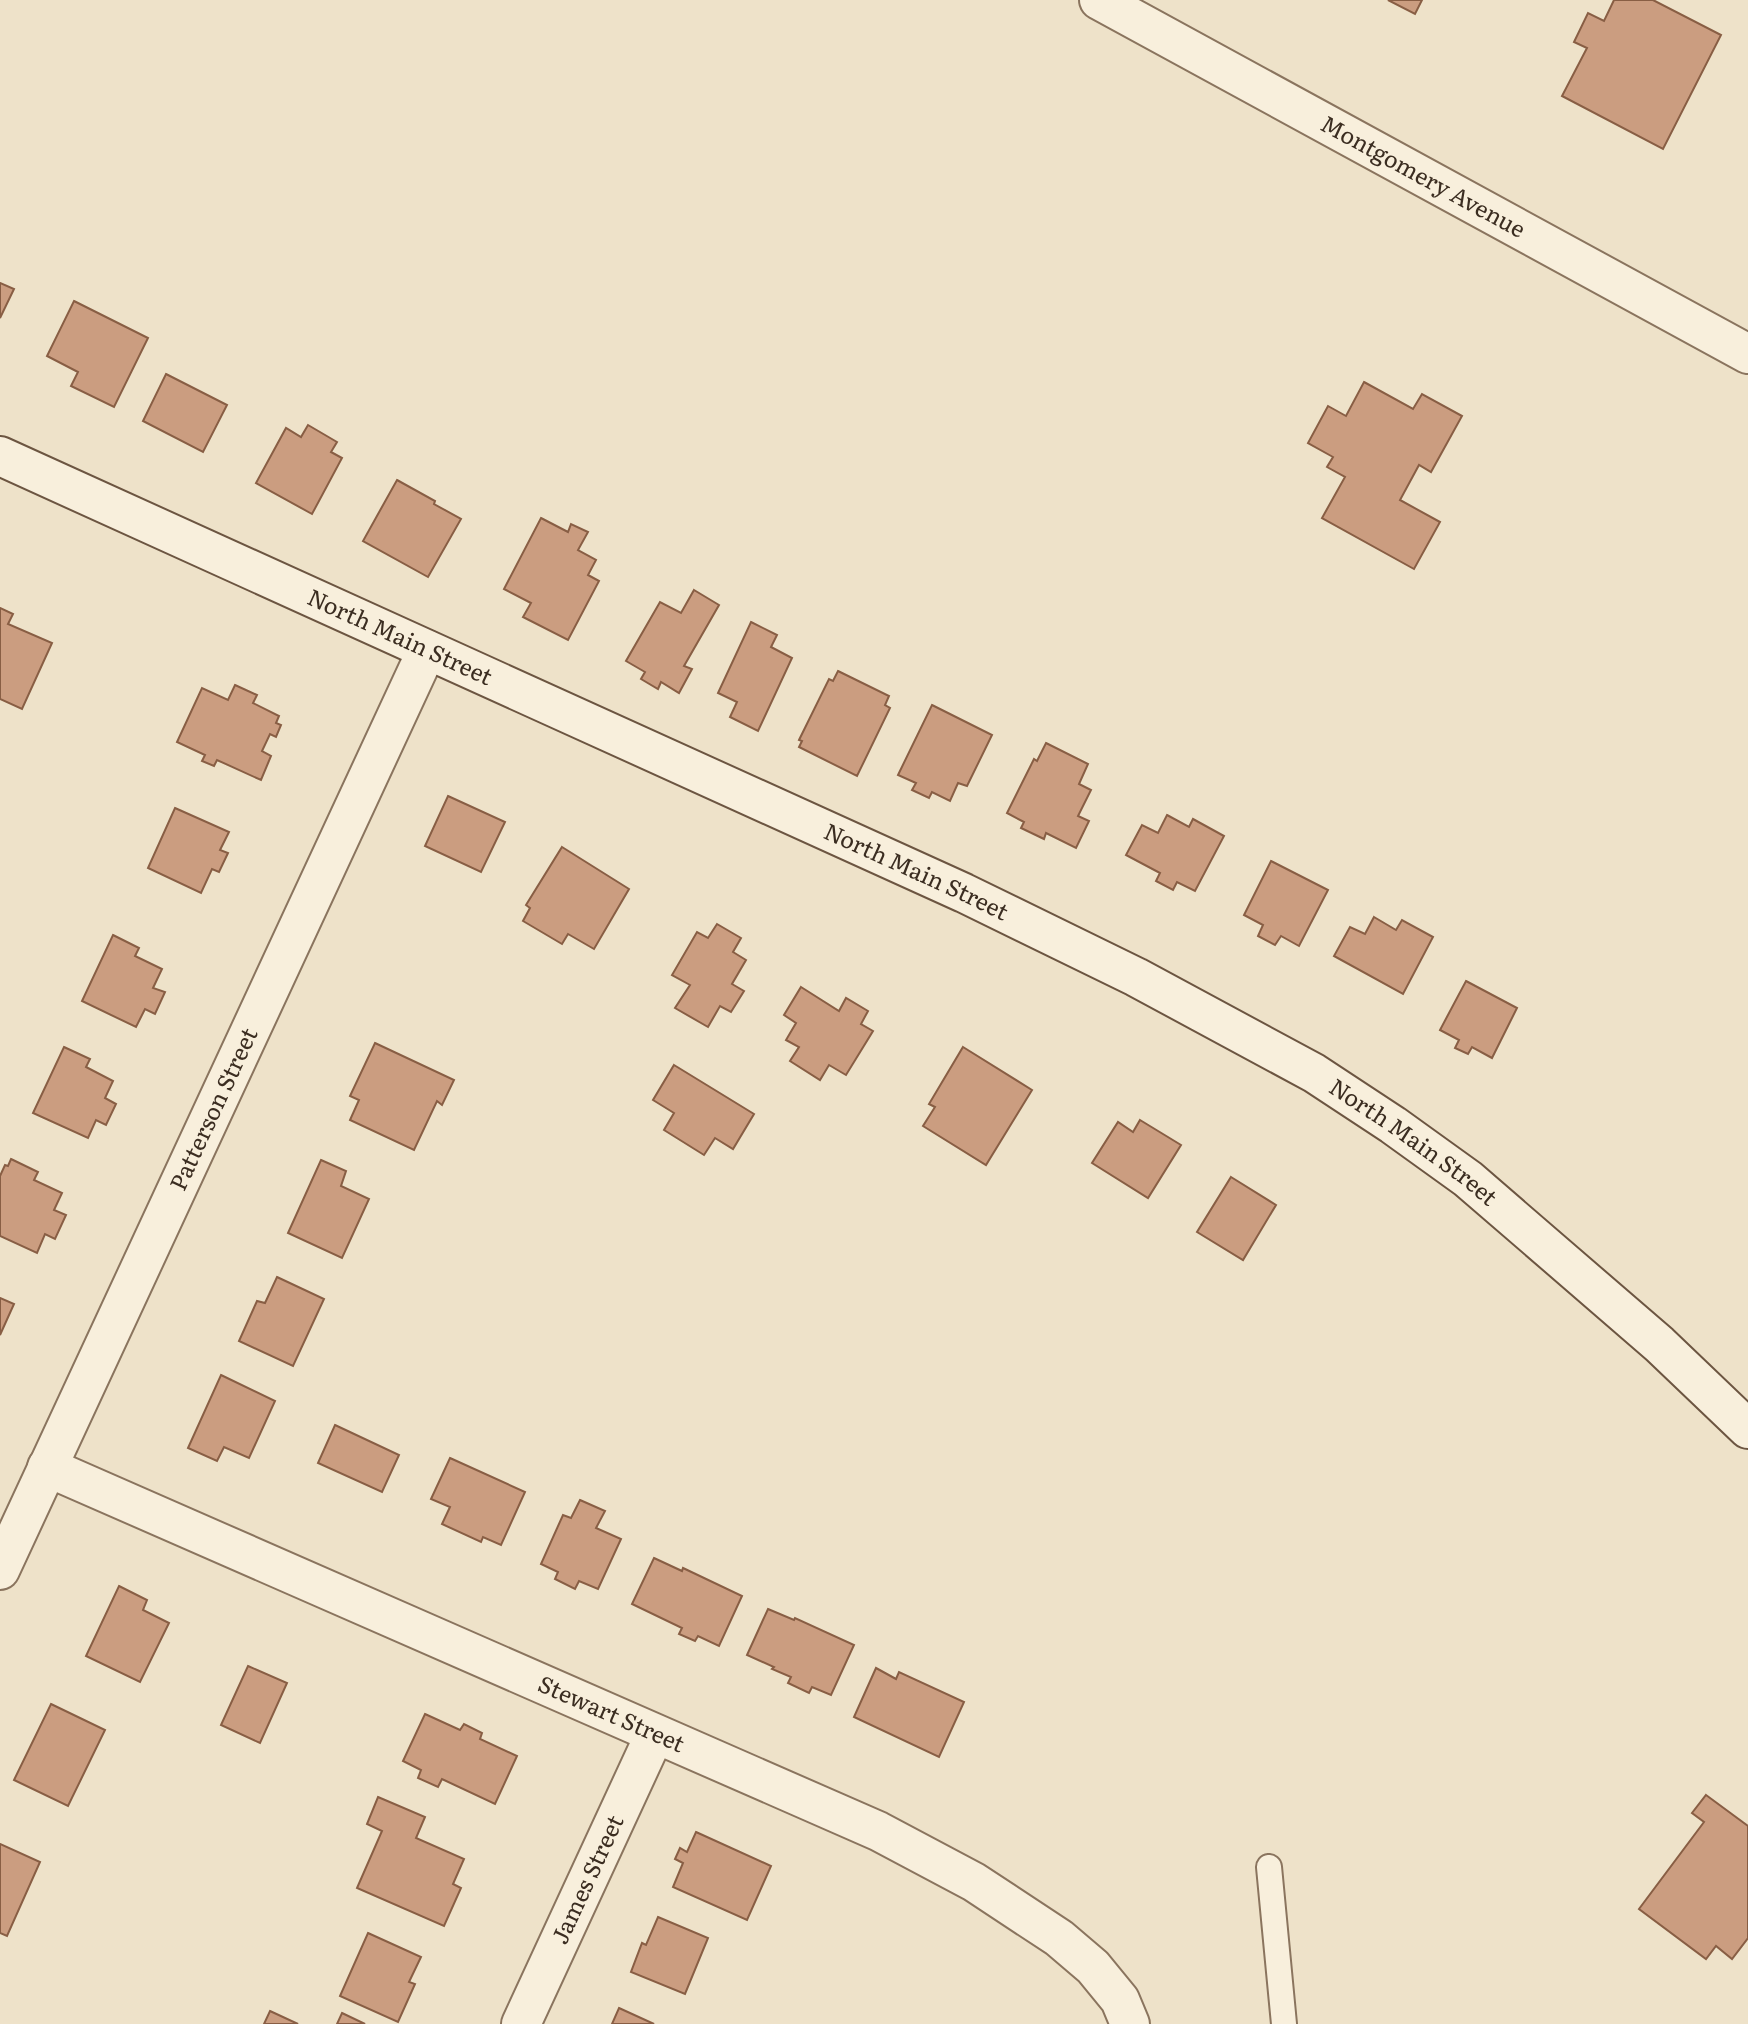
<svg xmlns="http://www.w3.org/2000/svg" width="1748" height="2024" viewBox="0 0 1748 2024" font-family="Literata,serif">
<rect width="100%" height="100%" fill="#eee2c9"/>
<!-- building -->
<g fill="#cb9d80" stroke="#885e44" stroke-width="2">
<path d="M1388,0h34l-7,14z"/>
<path d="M1614,0h39l68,35 -58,114 -101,-53 25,-48 -13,-6 14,-29 16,8z"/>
<path d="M0,283l14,6 -14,29z"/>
<path d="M74,301l74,37 -34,69 -43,-21 7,-14 -31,-16z"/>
<path d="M166,374l61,31 -24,47 -60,-31z"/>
<path d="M1364,382l49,27 9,-15 40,22 -31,56 -12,-7 -19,35 40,22 -26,47 -92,-51 23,-41 -18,-10 6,-10 -25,-14 20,-37 18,10z"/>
<path d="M308,425l29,17 -6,10 11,6 -30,56 -56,-31 30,-55 15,9z"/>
<path d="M397,480l38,21 -1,3 27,15 -33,58 -65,-36z"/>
<path d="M541,518l27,14 3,-8 17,8 -10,18 18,10 -8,15 11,6 -31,59 -45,-23 8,-14 -27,-14z"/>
<path d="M694,590l25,15 -35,61 8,3 -13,24 -18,-11 -3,7 -17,-10 4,-7 -19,-11 34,-59 21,11z"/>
<path d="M0,608l13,6 -5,10 44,19 -30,66 -22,-10z"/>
<path d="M751,622l26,13 -6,12 21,11 -34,73 -28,-14 7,-15 -19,-9z"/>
<path d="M838,671l51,25 -4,9 5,3 -33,68 -58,-29 3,-6 -3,-1 30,-61 4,2z"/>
<path d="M235,685l22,10 -4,8 26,13 -3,7 5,2 -5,12 -6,-3 -8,17 9,5 -10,24 -44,-20 -3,6 -12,-5 3,-6 -28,-13 25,-54 26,12z"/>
<path d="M932,705l60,30 -25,51 -9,-3 -8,18 -18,-9 -3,6 -17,-8 4,-7 -18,-8z"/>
<path d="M1046,743l42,21 -9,20 12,6 -13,26 11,5 -13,27 -30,-15 -2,6 -23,-11 3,-6 -17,-9 27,-54 3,2z"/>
<path d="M448,796l57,26 -24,50 -56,-26z"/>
<path d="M175,808l54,24 -9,18 8,3 -9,19 -7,-3 -11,24 -53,-25z"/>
<path d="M1167,815l22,12 4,-8 31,17 -29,55 -18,-9 -4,8 -17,-9 4,-8 -34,-18 16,-30 16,8z"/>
<path d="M562,847l67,42 -35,60 -26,-15 -6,10 -39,-23 7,-13 -4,-3z"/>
<path d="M1271,861l57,29 -29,56 -18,-10 -6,9 -17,-9 5,-11 -19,-10z"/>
<path d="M1374,917l22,13 6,-10 31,17 -30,57 -69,-38 16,-29 15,7z"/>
<path d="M717,924l24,14 -8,14 13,8 -14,24 12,7 -13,21 -11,-6 -12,21 -33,-19 15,-23 -18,-10 25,-43 11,6z"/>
<path d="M113,935l26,13 -4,8 27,13 -9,19 12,4 -10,22 -10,-5 -9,18 -54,-26z"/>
<path d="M1466,981l51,27 -25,50 -20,-11 -4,7 -13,-6 4,-8 -19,-10z"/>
<path d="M801,987l38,24 7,-13 22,13 -7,13 12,7 -27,44 -17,-10 -9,15 -30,-19 9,-14 -13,-7 10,-17 -12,-8z"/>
<path d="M375,1043l79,37 -12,25 -5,-4 -23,49 -64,-30 9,-20 -9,-4z"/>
<path d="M64,1047l26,12 -4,8 27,14 -8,17 11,6 -10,21 -10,-5 -8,18 -55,-25z"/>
<path d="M963,1047l69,43 -46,75 -63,-39 12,-19 -6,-3z"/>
<path d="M674,1065l80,49 -21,35 -18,-11 -11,17 -40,-25 10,-17 -21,-13z"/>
<path d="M1140,1120l41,25 -33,53 -56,-35 26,-41 15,10z"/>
<path d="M11,1159l27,13 -4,8 28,13 -8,17 12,5 -11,24 -10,-5 -8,19 -37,-17v-60l5,-11 3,1z"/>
<path d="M321,1160l25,11 -5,15 28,13 -27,59 -54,-25z"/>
<path d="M1231,1177l45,28 -33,55 -46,-28z"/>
<path d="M277,1277l47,22 -31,67 -54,-25 18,-40 8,2z"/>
<path d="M0,1298l14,6 -14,31z"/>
<path d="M221,1375l54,26 -26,57 -25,-11 -7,14 -29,-13z"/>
<path d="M335,1425l64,30 -17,37 -64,-29z"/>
<path d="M450,1458l75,34 -24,53 -18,-8 -2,5 -39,-18 8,-17 -19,-8z"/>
<path d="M580,1500l25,11 -9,17 25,11 -23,50 -19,-8 -4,8 -20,-10 3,-7 -17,-8 22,-49 8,3z"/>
<path d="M654,1558l28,13 1,-3 59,28 -23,50 -21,-10 -3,5 -16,-7 3,-6 -50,-24z"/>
<path d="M119,1586l28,14 -4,10 26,13 -29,59 -54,-26z"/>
<path d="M768,1609l26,11 1,-2 59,27 -23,50 -19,-8 -3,6 -21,-10 3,-6 -19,-8 2,-2 -27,-12z"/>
<path d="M248,1666l39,17 -27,60 -39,-18z"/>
<path d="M876,1668l20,11 3,-7 65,30 -25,55 -85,-40z"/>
<path d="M51,1704l54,26 -37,76 -54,-26z"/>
<path d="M425,1714l35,16 4,-6 18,9 -2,6 37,17 -22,48 -53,-25 -4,8 -20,-9 3,-8 -18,-9z"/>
<path d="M1706,1795l42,31v112l-16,21 -16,-13 -10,13 -67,-50 65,-87 -12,-9z"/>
<path d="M378,1797l47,20 -9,21 48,21 -11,25 8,4 -17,38 -87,-38 25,-57 -15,-7z"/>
<path d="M696,1832l75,34 -24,54 -74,-33 10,-24 -8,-4 5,-11 7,4z"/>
<path d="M0,1844l40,18 -33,74 -7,-3z"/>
<path d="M658,1917l50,21 -23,56 -54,-22 11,-29 4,2z"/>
<path d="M368,1933l53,24 -12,25 6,2 -17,38 -58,-26z"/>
<path d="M619,2008l35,16h-42z"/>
<path d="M270,2011l28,13h-34z"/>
<path d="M342,2013l23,11h-28z"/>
</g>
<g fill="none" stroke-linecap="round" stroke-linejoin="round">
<!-- lane casing -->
<g stroke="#8a745e" stroke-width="28">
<path id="lane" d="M1269,1867l15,157"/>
</g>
<!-- street casing -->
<g stroke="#8a745e" stroke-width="42">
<g id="street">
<path id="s1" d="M1099,0l649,354"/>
<path id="s2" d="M47,1467l831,364 96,51 85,56 34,29 27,33 10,24"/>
<path id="s3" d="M0,1570l427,-920"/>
<path id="s4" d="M521,2024l134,-290"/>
</g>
</g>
<!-- secondary casing -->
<g stroke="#6c5541" stroke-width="42">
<g id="secondary">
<path id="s5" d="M0,456l964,437 172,84 178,96 79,52 75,54 191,165 89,85"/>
</g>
</g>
<!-- lane -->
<use href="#lane" stroke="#f8efdc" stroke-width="24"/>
<!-- street -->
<use href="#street" stroke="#f8efdc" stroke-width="38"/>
<!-- secondary -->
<use href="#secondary" stroke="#f8efdc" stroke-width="38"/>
</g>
<g text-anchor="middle" stroke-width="7" stroke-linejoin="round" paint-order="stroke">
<!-- street labels -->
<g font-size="23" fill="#3b2d21" stroke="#f5ecd8">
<text dy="8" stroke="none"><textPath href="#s1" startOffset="369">Montgomery Avenue</textPath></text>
<text dy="8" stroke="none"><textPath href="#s5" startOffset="439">North Main Street</textPath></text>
<text dy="8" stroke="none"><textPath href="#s5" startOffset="1006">North Main Street</textPath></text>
<text dy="8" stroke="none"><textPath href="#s3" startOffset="508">Patterson Street</textPath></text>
<text dy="8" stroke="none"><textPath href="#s5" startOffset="1573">North Main Street</textPath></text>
<text dy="8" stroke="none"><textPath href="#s2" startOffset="616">Stewart Street</textPath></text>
<text dy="8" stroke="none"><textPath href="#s4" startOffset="159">James Street</textPath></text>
</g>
</g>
</svg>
